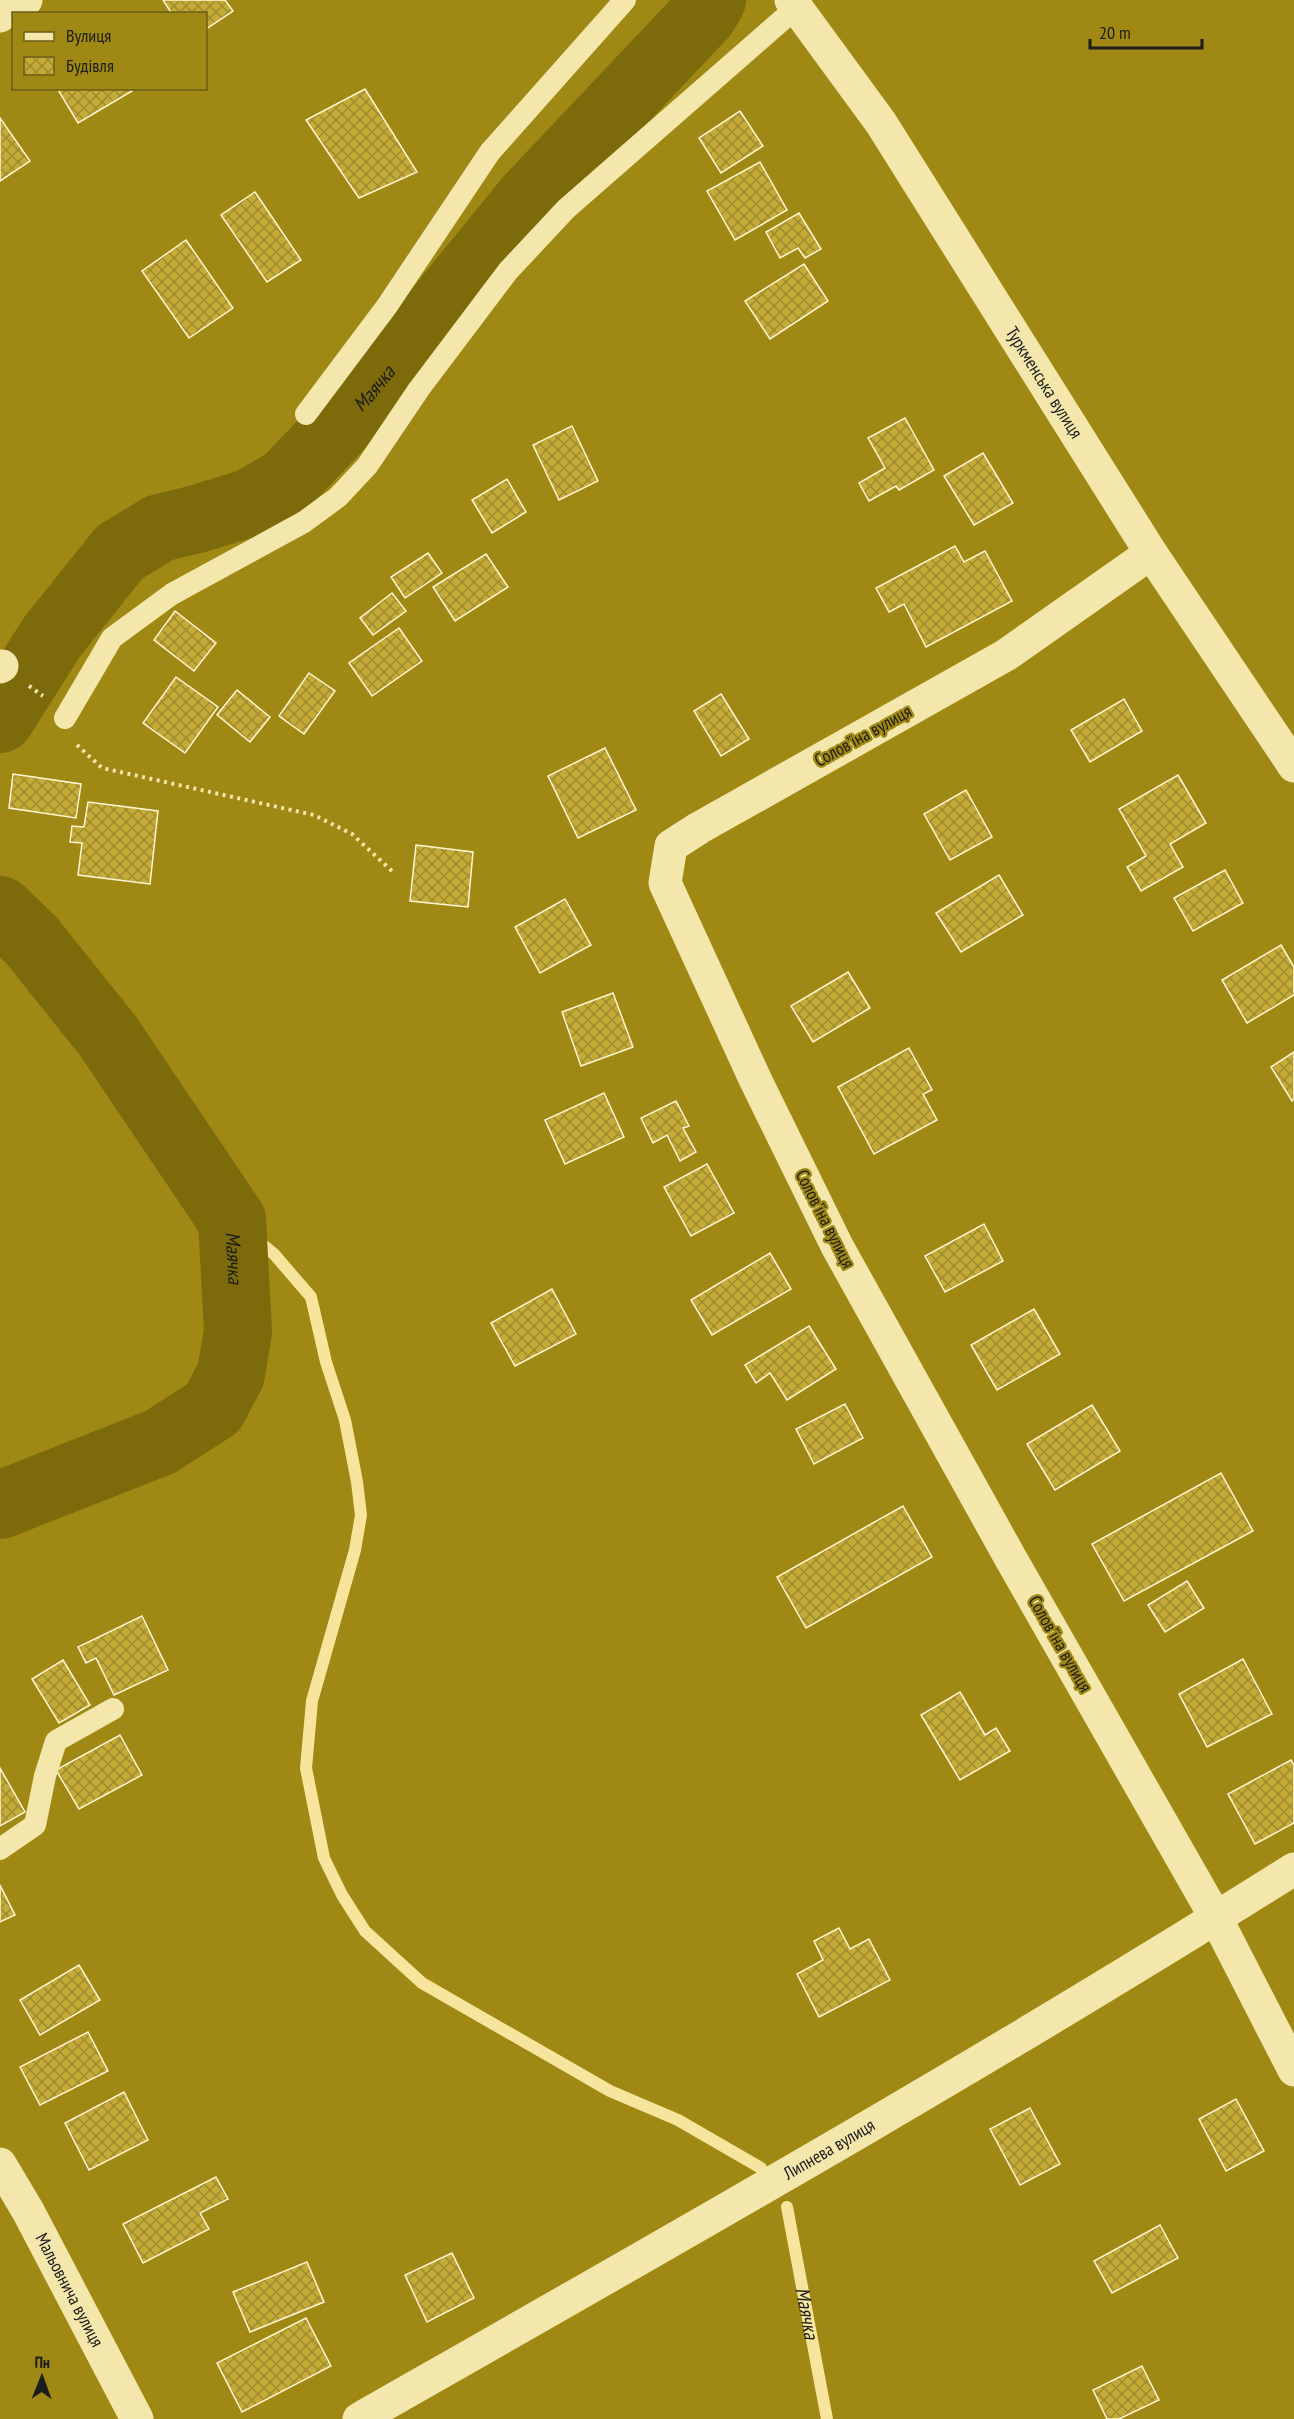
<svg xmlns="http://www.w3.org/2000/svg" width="1294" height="2419" viewBox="0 0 1294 2419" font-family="'PT Sans Narrow',sans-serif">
<defs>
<pattern id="building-cross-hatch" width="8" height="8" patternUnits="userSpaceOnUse" patternTransform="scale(1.5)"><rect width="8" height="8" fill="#c4ab37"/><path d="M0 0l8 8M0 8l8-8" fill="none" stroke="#9f8b2e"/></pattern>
</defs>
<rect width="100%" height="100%" fill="#9f8813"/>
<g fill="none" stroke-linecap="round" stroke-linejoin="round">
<!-- stream -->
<g stroke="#f7e59d" stroke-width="12">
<path d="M232,1220l42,34 37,43 15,65 19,58 12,62 4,33 -6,35 -43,151 -6,67 18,90 18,37 23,36 57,52 188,108 68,29 83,48"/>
<path id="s1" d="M787,2207l40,212"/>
</g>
<!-- river -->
<g stroke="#7c6a0b" stroke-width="68">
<path id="s2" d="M0,719l52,-82 68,-85 40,-24 37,-9 52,-16 37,-21 83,-87 160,-196 174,-184 9,-15"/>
<path id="s3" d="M0,910l32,31 76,95 124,184 6,111 -7,43 -18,34 -53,34 -160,63"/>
</g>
</g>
<!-- building -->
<g fill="url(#building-cross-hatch)" stroke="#fef6d3" stroke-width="1.5">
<path d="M163,0h62l8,11 -27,18v-15h-34z"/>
<path d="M57,88h73l2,3 -54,32z"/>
<path d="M365,89l52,83 -58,26 -53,-78z"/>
<path d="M740,111l23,35 -42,27 -22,-35z"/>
<path d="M0,118l30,43 -30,20z"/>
<path d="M760,162l27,48 -52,30 -28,-49z"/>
<path d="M255,192l46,68 -34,22 -46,-67z"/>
<path d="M799,213l22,36 -16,9 -7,-10 -18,10 -14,-26z"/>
<path d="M186,240l47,68 -44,30 -47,-67z"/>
<path d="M804,264l24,37 -58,38 -25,-38z"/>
<path d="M905,418l29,52 -35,20 -3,-4 -27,15 -10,-18 26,-15 -17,-30z"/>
<path d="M572,426l26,55 -39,19 -26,-55z"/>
<path d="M983,453l30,50 -39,22 -30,-49z"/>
<path d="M507,479l19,33 -34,21 -20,-33z"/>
<path d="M955,546l9,16 21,-11 27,50 -86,46 -22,-43 -15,8 -13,-24z"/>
<path d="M428,553l14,20 -37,25 -14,-21z"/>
<path d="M486,554l22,33 -53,34 -22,-34z"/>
<path d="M392,593l14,18 -33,24 -13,-17z"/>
<path d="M175,611l41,32 -22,28 -40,-31z"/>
<path d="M399,628l23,33 -50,35 -23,-33z"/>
<path d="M309,673l26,18 -31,43 -25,-18z"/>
<path d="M176,677l42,30 -33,46 -42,-30z"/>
<path d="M237,690l33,27 -20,25 -33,-27z"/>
<path d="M721,694l28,45 -28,17 -27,-45z"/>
<path d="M1124,699l18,32 -52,31 -19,-32z"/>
<path d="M605,748l31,62 -58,28 -30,-62z"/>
<path d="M13,774l68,10 -5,34 -67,-10z"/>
<path d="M1178,775l28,48 -36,21 13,23 -42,24 -14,-24 19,-11 -27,-47z"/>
<path d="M966,790l26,47 -42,23 -26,-46z"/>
<path d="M88,802l70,9 -8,73 -72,-9 4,-32 -12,-1 2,-16 12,1z"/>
<path d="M416,845l57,7 -5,55 -58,-6z"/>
<path d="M1225,870l18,33 -50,28 -19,-33z"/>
<path d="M999,875l24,40 -62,37 -25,-39z"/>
<path d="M565,899l26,46 -51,28 -25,-46z"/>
<path d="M1281,945l13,22v28l-47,28 -25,-43z"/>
<path d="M848,972l22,36 -57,34 -22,-36z"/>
<path d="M613,993l20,54 -52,19 -19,-54z"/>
<path d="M909,1048l23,42 -9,4 14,26 -63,34 -36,-67z"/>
<path d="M1294,1052v47l-2,2 -21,-34z"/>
<path d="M604,1093l20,44 -59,27 -20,-44z"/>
<path d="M676,1101l13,25 -6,2 13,24 -16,9 -13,-26 -14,8 -12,-25z"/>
<path d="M707,1164l27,49 -43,23 -27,-49z"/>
<path d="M984,1224l19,37 -58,31 -20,-36z"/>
<path d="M770,1253l21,36 -79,46 -21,-35z"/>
<path d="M552,1289l24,45 -61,32 -24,-43z"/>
<path d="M1034,1309l26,45 -63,36 -26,-45z"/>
<path d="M809,1326l27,43 -49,31 -17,-27 -14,10 -11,-18z"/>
<path d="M845,1404l18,34 -49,26 -18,-35z"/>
<path d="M1092,1405l28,46 -65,39 -28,-46z"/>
<path d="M1221,1473l32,58 -129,70 -32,-57z"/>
<path d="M903,1506l29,51 -126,71 -29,-51z"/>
<path d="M1187,1581l17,27 -39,24 -17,-27z"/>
<path d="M142,1616l26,54 -54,25 -18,-37 -10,5 -8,-16z"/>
<path d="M1243,1659l29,55 -65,33 -28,-53z"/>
<path d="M63,1660l27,45 -31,18 -27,-44z"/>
<path d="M960,1692l25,43 11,-7 14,23 -50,29 -39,-65z"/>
<path d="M120,1735l22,40 -63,34 -23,-39z"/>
<path d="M1291,1760l3,5v58l-39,21 -27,-50z"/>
<path d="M0,1768l25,44 -25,14z"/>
<path d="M0,1885l15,30 -15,7z"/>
<path d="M839,1928l11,21 19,-10 21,41 -71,37 -22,-43 26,-14 -9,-19z"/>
<path d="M79,1965l21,35 -60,35 -20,-35z"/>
<path d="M88,2032l20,39 -68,34 -20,-38z"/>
<path d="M124,2092l24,48 -59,30 -24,-47z"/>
<path d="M1236,2099l28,52 -38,20 -27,-52z"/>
<path d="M1030,2108l30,56 -40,21 -30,-56z"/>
<path d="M216,2177l12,22 -28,14 9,16 -66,34 -20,-39z"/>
<path d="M1160,2225l18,33 -66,35 -18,-32z"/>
<path d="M452,2253l22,45 -47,24 -22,-47z"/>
<path d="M307,2262l17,40 -74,30 -17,-40z"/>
<path d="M306,2318l25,48 -89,46 -25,-49z"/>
<path d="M1142,2366l17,34 -40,19h-12l-14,-29z"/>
</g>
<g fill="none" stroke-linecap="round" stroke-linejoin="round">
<!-- path -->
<g stroke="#f4e7ab" stroke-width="4" stroke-dasharray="3 4.5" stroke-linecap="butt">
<path d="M29,686l14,10"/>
<path d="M77,745l25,23 212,47 38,19 41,38"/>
</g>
<!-- service -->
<g stroke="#f4e7ab" stroke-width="22">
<path d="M306,414l81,-108 103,-154 135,-152"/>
<path d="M65,718l47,-80 60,-44 132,-72 34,-25 29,-31 52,-77 89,-118 58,-62 231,-202"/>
<path d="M0,1849l35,-24 10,-49 11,-35 57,-32"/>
</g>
<!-- minor -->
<g stroke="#f4e7ab" stroke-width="33">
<path id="s4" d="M791,0l90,123 270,430 143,213"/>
<path d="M0,16l26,-16"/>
<path d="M1151,553l-145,102 -307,173 -28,18 -6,37 91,198 81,165 174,313 205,359 78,152"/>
<path d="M0,667l2,-1"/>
<path id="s5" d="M0,2164l28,47 109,208"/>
<path id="s6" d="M359,2419c314,-179 629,-357 935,-550"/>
</g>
</g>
<g text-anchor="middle" stroke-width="4.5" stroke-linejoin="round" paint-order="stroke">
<!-- street labels -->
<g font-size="18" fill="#1d1d1d" stroke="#9f8813">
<text dy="6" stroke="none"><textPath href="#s4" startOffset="459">Туркменська вулиця</textPath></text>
<text transform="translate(863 736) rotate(-29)" y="6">Соловʼїна вулиця</text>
<text transform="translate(825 1219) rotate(63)" y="6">Соловʼїна вулиця</text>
<text transform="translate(1060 1644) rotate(60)" y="6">Соловʼїна вулиця</text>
<text dy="6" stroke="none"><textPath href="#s6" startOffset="542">Липнева вулиця</textPath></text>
<text dy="6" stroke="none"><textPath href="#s5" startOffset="144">Мальовнича вулиця</textPath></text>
</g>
<!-- water labels -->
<g font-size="20" font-style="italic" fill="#1d1c19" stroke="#9f8813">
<text dy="7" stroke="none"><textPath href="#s2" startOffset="516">Маячка</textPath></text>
<text dy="7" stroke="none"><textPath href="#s3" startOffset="426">Маячка</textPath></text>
<text dy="7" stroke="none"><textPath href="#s1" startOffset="108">Маячка</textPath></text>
</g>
</g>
<!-- legend -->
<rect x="12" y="12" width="195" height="78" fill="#9f8813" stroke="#6b5d17" stroke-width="1.5"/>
<rect x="24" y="32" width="30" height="9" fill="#f4e7ab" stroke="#6b5d17" stroke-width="1.5"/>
<text x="66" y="42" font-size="18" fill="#1d1d1d">Вулиця</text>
<rect x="24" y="57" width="30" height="18" fill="url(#building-cross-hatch)" stroke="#6b5d17" stroke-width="1.5"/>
<text x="66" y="72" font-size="18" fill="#1d1d1d">Будівля</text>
<!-- north arrow -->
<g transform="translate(42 2377) rotate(1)" stroke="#9f8813" stroke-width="4.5" paint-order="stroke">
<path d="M0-4.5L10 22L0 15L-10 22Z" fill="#1d1d1d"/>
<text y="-9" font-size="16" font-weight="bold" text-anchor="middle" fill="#1d1d1d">Пн</text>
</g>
<!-- scale -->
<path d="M1090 39v9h112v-9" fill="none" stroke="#1d1d1d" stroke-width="3"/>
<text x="1099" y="39" font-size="18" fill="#1d1d1d" stroke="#9f8813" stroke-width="4.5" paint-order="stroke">20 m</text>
</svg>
